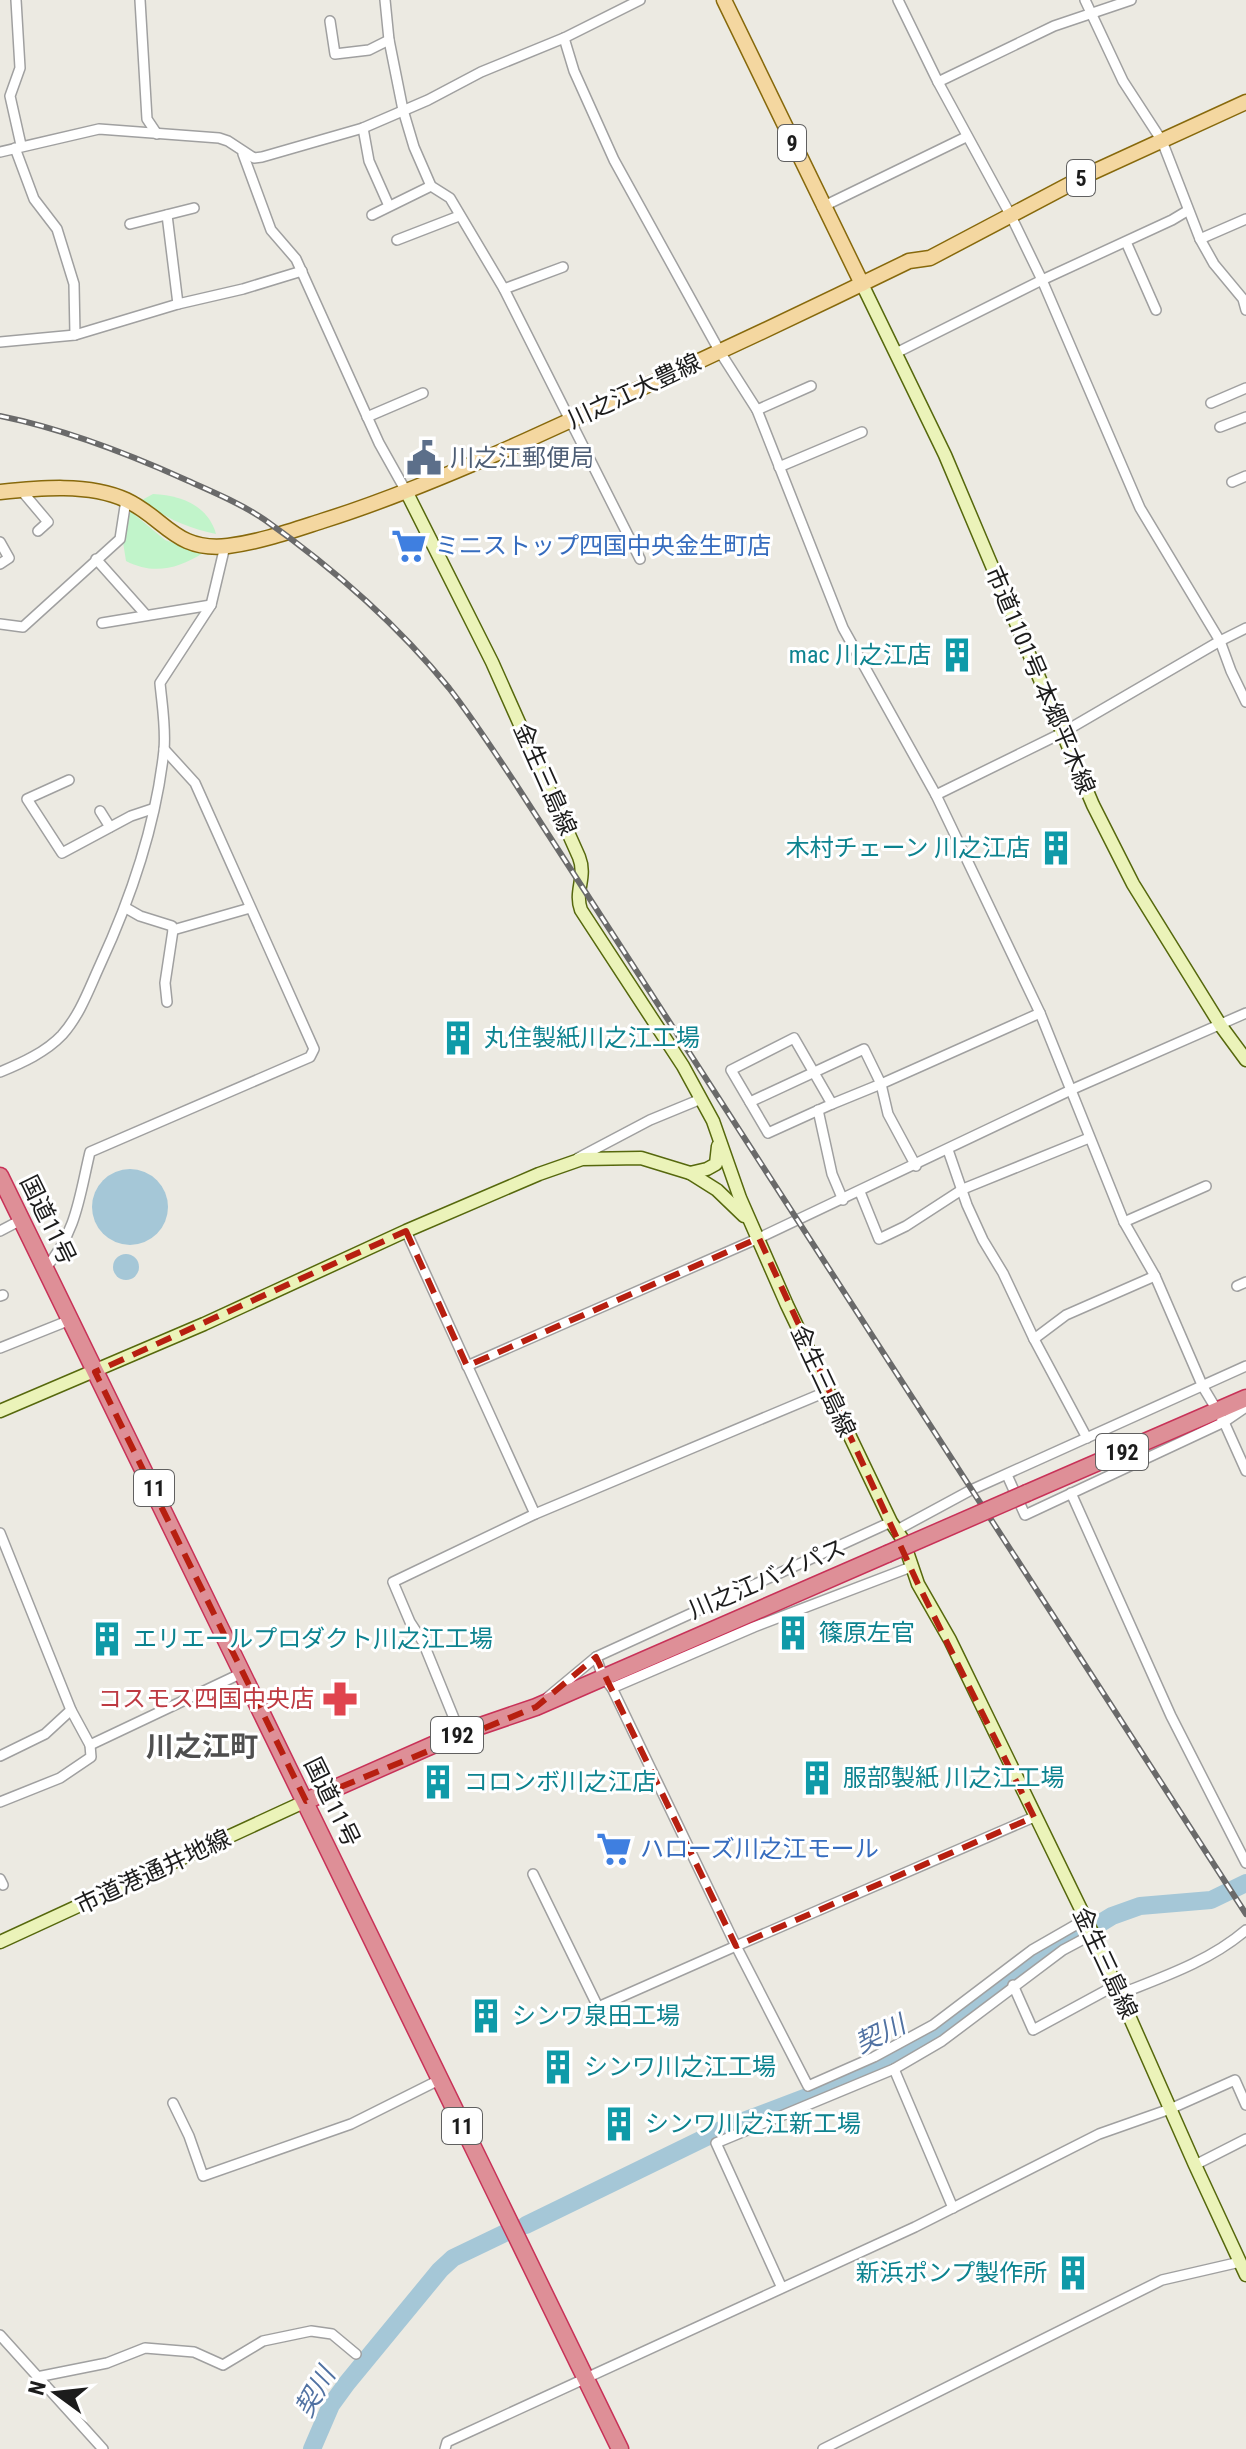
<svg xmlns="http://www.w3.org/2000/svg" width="1246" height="2449" viewBox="0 0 1246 2449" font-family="'Roboto Condensed','Noto Sans JP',sans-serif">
<rect width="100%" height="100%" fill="#eceae2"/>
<!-- park -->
<g fill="#c1f4ca">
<path d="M153,494c27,1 55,11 63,40 -28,-6 -52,-16 -74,-34z"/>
<path d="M129,510l36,30 38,13c-25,16 -50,22 -77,8l-3,-19z"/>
</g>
<!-- water -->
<g fill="#a5c7d7">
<circle cx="130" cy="1207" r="38"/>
<circle cx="126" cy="1267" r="13"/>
</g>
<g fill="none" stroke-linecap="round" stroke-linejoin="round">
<!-- river -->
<g stroke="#a5c7d7" stroke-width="18">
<path d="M526,2225l199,-97 119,-45 37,-19 48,-25 98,-71 85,-52 28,-10 71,-6 35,-17"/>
<path d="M312,2449l19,-44 16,-22 93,-113 13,-12 50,-24"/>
</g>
<!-- street casing -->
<g stroke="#a0a0a0" stroke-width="12">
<g id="street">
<path d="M16,0l4,68 -10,28 11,49"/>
<path d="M140,0l7,119 10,15"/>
<path d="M385,0l4,40 14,70 11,37 17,39 19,12 54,91 136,270"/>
<path d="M898,0l40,82 73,134 31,64 98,228 80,133 11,30 15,31"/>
<path d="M1085,0l38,81 39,60 38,98 14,25 29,35 3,11"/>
<path d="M330,21l5,33 34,-4 20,-10"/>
<path d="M564,38l10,33 40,89 106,192 37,58 86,218 93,167 104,218 84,209 31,54 48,111 21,35 22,49"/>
<path d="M938,82l116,-56 77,-26"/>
<path d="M363,128l6,33 20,45"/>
<path d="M15,148l19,51 23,30 17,55 1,51"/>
<path d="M0,152l99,-23 120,9 9,3 26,17 8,-1 101,-29 65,-28 53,-28 83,-34 76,-38"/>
<path d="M243,154l28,76 25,29 83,184 28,50"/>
<path d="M822,207l144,-70"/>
<path d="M167,215l11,89"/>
<path d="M372,215l59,-29"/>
<path d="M130,224l64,-16"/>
<path d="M1200,239l46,-20"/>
<path d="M397,240l62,-24"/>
<path d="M1126,242l30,68"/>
<path d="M504,289l59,-22"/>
<path d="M0,342l75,-7 103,-31 65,-15 59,-18"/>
<path d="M896,353l146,-73 130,-60 15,-9"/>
<path d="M1211,403l35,-15"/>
<path d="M757,410l54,-24"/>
<path d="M367,417l56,-24"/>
<path d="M1220,427l26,-10"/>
<path d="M779,467l83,-35"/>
<path d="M1232,482l14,-6"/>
<path d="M21,490l27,32 -10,9"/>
<path d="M0,542l9,16 -9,6"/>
<path d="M96,559l50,56"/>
<path d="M102,623l109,-18"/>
<path d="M0,624l23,3 97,-88 6,-39"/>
<path d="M69,780l-42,19 35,54 69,-37 21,-7"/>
<path d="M936,795l126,-62 158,-92 26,-13"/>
<path d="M100,811l10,16"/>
<path d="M126,908l14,8 32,10 1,4"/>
<path d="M167,1002l-2,-19 8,-53 77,-22"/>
<path d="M794,1038l38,66 -64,29 -37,-63z"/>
<path d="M0,1072c22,-9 46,-20 62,-37 18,-20 27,-46 38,-70 31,-67 56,-141 64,-215 2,-23 -2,-45 -4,-67l51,-78 14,-59"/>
<path d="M750,1102l114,-53 17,35 -49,20"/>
<path d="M818,1110l14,64 11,26"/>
<path d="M948,1150l19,55 16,35 20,33 31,66"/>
<path d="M578,1158l72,-38 51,-21"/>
<path d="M916,1166l-28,-52 -7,-30 159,-71"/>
<path d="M860,1192l19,47 27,-13 57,-37 126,-51"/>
<path d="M1124,1222l82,-36"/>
<path d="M0,1231l21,-11"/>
<path d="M406,1231l129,283"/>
<path d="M45,1269c32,-38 34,-71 45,-117l220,-95 4,-8 -119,-266 -31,-34"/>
<path d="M1237,1286l9,-4"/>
<path d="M0,1296l3,-1"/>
<path d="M0,1348l70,-28"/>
<path d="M467,1366l292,-128 314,-149 173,-76"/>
<path d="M1087,1438l-53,-99 32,-24 89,-39"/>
<path d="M1007,1475l18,40 199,-93 22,-15"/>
<path d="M1071,1493l100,223 75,147"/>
<path d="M891,1522l-295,135 7,20 9,11 142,-61 157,-60"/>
<path d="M897,1530l74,-40 275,-124"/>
<path d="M0,1533l71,177 19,35 1,12 -31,21 -60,24"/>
<path d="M612,1688l124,258 298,-129"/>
<path d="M548,1697l48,-40"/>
<path d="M460,1733l-37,-91 -13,-20 -17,-40 142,-68 293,-123"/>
<path d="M90,1745l152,-72"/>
<path d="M0,1756l45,-22 26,-24"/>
<path d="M533,1874l65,133 138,-61 72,140 66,-29 59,-32 99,-75 54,-31"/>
<path d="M0,1879l3,6"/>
<path d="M1013,1985l20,45 83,-45"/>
<path d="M1120,1994c43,-17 90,-33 126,-64"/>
<path d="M894,2069l59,139"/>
<path d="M173,2103l16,33 14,40 148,-52 88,-44"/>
<path d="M1195,2165l51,-26"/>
<path d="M781,2286l-65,-143 178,-74 48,-28 121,-91 30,-16"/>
<path d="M0,2335l103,114"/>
<path d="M37,2377l70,-14 38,-15 49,4 29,13 40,-24 48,-10 21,3 24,20"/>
<path d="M445,2449l2,-7 468,-215 184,-93 71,-25 65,-29 11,25"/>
<path d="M823,2449l339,-169 78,-18"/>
</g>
</g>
<!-- secondary casing -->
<g stroke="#56680d" stroke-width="15">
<g id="secondary">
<path d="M862,284l83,171 148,350 40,79 88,142 25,34"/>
<path d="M407,493l85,169 87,195c8,20 -5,34 2,53l102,156 30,55 27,77 47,107 104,217 12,18 15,44 32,56 142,292 103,233 51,110"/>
<path d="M690,1173l17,-4 9,-5 2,-18"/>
<path d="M0,1411l204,-87 202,-93 133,-57 43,-15 59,-1 49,15 27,17 27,26"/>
<path d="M0,1942l306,-141"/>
</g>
</g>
<!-- primary casing -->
<g stroke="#87690c" stroke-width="17">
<g id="primary">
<path d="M724,0l138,284"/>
<path d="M0,492c39,-4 89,-9 126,8 39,18 49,52 102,46 32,-4 63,-15 94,-25 70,-22 136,-50 203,-80 129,-58 257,-118 384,-180l21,-3 161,-85 155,-71"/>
</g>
</g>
<!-- highway casing -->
<g stroke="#c83258" stroke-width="19">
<g id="highway">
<path d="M0,1176l620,1273"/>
<path d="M1027,1493l219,-95"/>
<path d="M306,1801l154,-68 76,-26 351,-153"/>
</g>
</g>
<!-- street -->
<use href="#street" stroke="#fff" stroke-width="9"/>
<!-- secondary -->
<use href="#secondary" stroke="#ebf3b9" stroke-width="12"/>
<!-- primary -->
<use href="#primary" stroke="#f4d7a0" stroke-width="14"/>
<!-- highway -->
<use href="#highway" stroke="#de8f97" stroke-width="16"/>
<!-- rail casing -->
<g stroke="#6a6a6a" stroke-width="6">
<path id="rail" d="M0,416c64,13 124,36 184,63 27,12 56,24 81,41 68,48 131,103 184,168 24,31 45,63 66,95l731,1131"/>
</g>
<!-- rail -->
<use href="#rail" stroke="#fff" stroke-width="3" stroke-dasharray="9" stroke-linecap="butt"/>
<!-- highway-bridge casing -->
<g stroke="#c83258" stroke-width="19" stroke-linecap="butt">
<path id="highway-bridge" d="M887,1554l140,-61"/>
</g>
<!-- highway-bridge -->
<use href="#highway-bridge" stroke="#de8f97" stroke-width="16"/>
</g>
<!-- marked area -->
<path fill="none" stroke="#b71f10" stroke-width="6" stroke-dasharray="16 10" stroke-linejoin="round" d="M406,1231l61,135 292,-128 159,346 116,233 -298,129 -140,-289 -60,50 -230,94 -211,-429z"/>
<!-- icons -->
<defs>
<g id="civic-bare" transform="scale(2.76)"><path d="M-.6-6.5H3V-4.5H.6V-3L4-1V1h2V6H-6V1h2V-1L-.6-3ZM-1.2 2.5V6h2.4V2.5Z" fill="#5c6f8a" stroke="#fff" stroke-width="2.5" paint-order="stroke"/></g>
<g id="supermarket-bare" transform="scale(2.76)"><path d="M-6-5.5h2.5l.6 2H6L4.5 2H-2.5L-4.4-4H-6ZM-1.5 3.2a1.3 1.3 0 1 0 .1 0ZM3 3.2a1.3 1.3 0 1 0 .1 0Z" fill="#3f7fe0" stroke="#fff" stroke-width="2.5" paint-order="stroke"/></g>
<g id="building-bare" transform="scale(2.76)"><path d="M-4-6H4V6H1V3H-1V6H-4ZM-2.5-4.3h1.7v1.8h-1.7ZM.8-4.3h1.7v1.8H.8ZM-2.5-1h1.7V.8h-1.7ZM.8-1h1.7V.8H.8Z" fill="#0f9aa8" stroke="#fff" stroke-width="2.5" paint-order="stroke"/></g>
<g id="pharmacy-bare" transform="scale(2.76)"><path d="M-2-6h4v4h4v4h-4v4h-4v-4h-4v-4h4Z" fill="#e0444e" stroke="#fff" stroke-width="2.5" paint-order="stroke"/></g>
</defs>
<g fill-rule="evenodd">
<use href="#civic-bare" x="424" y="458"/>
<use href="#supermarket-bare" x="409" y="546"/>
<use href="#building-bare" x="957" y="655"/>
<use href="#building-bare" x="1056" y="848"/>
<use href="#building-bare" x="458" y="1038"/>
<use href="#building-bare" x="793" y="1633"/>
<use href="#building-bare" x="107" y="1639"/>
<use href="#pharmacy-bare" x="340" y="1699"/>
<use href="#building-bare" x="817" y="1778"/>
<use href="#building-bare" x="438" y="1782"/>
<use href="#supermarket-bare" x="614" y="1849"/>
<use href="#building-bare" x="486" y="2016"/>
<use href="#building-bare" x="558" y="2067"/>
<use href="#building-bare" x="619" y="2124"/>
<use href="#building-bare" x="1073" y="2273"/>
</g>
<g text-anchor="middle" stroke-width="6" stroke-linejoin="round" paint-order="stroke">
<!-- shield labels -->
<g fill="#fff" stroke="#606060" stroke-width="2">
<rect x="778" y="125" width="28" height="36" rx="6"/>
<rect x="1067" y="160" width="28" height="36" rx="6"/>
<rect x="1096" y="1434" width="52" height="36" rx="6"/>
<rect x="134" y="1470" width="40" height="36" rx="6"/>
<rect x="431" y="1717" width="52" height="36" rx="6"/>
<rect x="442" y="2108" width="40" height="36" rx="6"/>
</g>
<g font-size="22" font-weight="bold" fill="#1c1c1c">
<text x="792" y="151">9</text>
<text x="1081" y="186">5</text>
<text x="1122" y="1460">192</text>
<text x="154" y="1496">11</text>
<text x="457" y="1743">192</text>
<text x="462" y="2134">11</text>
</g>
<!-- street labels -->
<g font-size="24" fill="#1c1c1c" stroke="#fff">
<text transform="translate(634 391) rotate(-25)" y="8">川之江大豊線</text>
<text transform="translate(1040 680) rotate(67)" y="8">市道1101号 本郷平木線</text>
<text transform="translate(545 779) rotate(66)" y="8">金生三島線</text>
<text transform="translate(48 1220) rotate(64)" y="8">国道11号</text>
<text transform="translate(823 1381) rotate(65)" y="8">金生三島線</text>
<text transform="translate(767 1579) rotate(-23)" y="8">川之江バイパス</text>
<text transform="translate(332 1802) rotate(64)" y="8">国道11号</text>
<text transform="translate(153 1872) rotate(-25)" y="8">市道港通井地線</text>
<text transform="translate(1105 1963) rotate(65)" y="8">金生三島線</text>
</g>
<!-- service labels -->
<g font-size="24" fill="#4e5e75" stroke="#fff" text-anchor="start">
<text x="450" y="466">川之江郵便局</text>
</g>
<!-- shop labels -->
<g font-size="24" fill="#366cbe" stroke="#fff" text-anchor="start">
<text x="435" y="554">ミニストップ四国中央金生町店</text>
<text x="640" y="1857">ハローズ川之江モール</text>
</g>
<!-- culture labels -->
<g font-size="24" fill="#0d838f" stroke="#fff" text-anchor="start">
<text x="931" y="663" text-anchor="end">mac 川之江店</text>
<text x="1030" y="856" text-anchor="end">木村チェーン 川之江店</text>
<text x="484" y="1046">丸住製紙川之江工場</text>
<text x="819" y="1641">篠原左官</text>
<text x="133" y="1647">エリエールプロダクト川之江工場</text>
<text x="843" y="1786">服部製紙 川之江工場</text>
<text x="464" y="1790">コロンボ川之江店</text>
<text x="512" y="2024">シンワ泉田工場</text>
<text x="584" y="2075">シンワ川之江工場</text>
<text x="645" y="2132">シンワ川之江新工場</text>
<text x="1047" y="2281" text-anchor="end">新浜ポンプ製作所</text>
</g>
<!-- health labels -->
<g font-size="24" fill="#be3a42" stroke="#fff" text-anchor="end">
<text x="314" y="1707">コスモス四国中央店</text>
</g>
<!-- water labels -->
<g font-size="26" font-style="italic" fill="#5172a2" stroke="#fff">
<text transform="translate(880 2034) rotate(-26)" y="9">契川</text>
<text transform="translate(315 2392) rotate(-60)" y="9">契川</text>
</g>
<!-- quarter labels -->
<g font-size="28" font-weight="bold" fill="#4f4f4f" stroke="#fff">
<text x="202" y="1756">川之江町</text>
</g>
</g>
<!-- north arrow -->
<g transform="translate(56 2393) rotate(285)" stroke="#ffffff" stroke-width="6" paint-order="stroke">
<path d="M0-6L14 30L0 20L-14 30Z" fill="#1c1c1c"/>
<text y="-12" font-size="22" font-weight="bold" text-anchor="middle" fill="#1c1c1c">N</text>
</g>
</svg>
